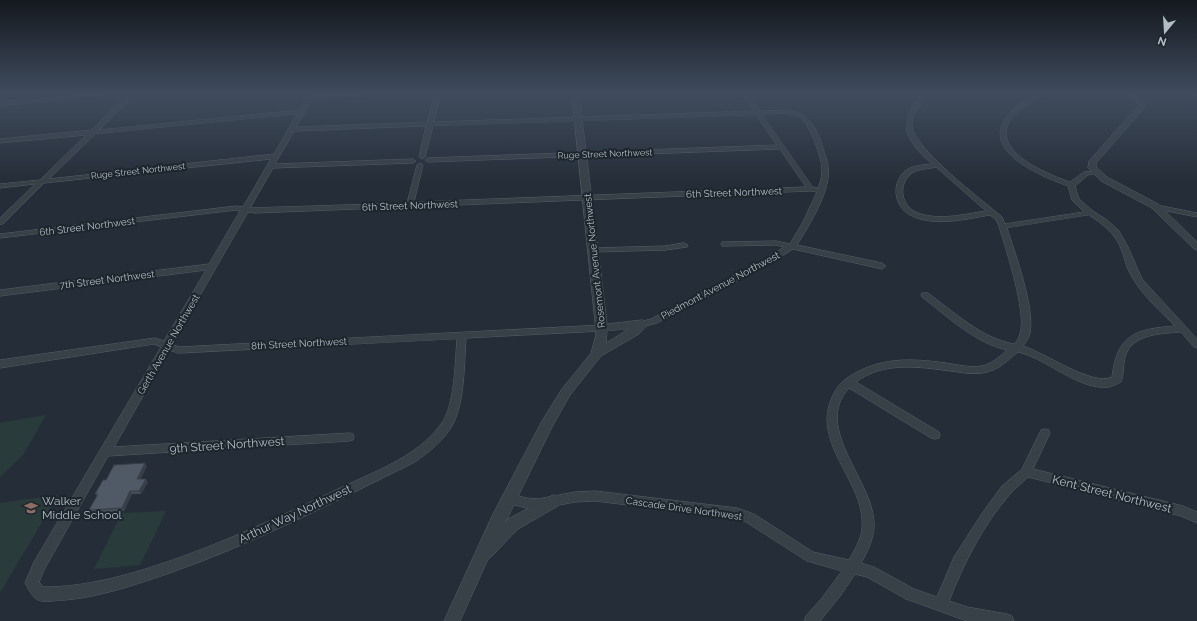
<svg xmlns="http://www.w3.org/2000/svg" width="1197" height="621" viewBox="0 0 1197 621" font-family="Raleway,sans-serif">
<rect width="100%" height="100%" fill="#252e38"/>
<!-- green -->
<g fill="#293c3b">
<path d="M46,415l-23,40 -23,22v-54z"/>
<path d="M58,495l-58,98v-90z"/>
<path d="M166,511l-26,54 -46,4 28,-56z"/>
</g>
<g fill="none" stroke-linecap="round" stroke-linejoin="round">
<!-- minor casing -->
<g stroke="#565e66" stroke-width="1">
<g id="minor">
<path d="M84,94h26l-110,12v-4z"/>
<path d="M128,94h7l-36,36 200,-20 10,-16h57l-3,2 -50,2 -17,29 131,-5 8,-28 5,1 -6,27 320,-11 -12,-17h6l12,17c33,-1 48,-4 61,31 2,8 6,16 7,24 4,24 -19,59 -31,79l85,18 4,3 -4,3 -89,-20 -27,17 -109,57 -15,4 -3,-1 -2,-2 2,-2 12,-3 109,-57 24,-15 -8,-2 -51,1h-3l-1,-2 1,-2 54,-1 14,3 13,-22 14,-30 -6,-1 -556,22 -7,-1 -76,132 7,3 423,-22 5,3 -5,3 -136,7c-2,27 -1,64 -14,88 -9,15 -23,26 -37,36 -81,40 -162,82 -248,112 -33,11 -67,23 -102,26 -8,0 -20,3 -27,0 -6,-3 -10,-12 -13,-17l9,-21 127,-215 -7,-3 -154,24v-8l155,-22 9,3 42,-71 -206,26v-6l209,-26 31,-53 -4,-1 -236,28v-4l236,-28 7,1 28,-48 -227,24 -41,41h-3v-6l35,-34 -35,4v-4l40,-4 46,-45 -86,8v-4l91,-9zM297,114l-23,40 -225,25 46,-45zM762,114c12,0 26,-3 37,3 11,6 21,38 23,50 0,8 -1,14 -4,21l-5,-1zM756,115l21,30 -349,13 -3,2 3,2 352,-13 26,38 -392,15 9,-37 -3,-2 -3,2 -10,38 -157,5 23,-40 140,-5 3,-2 -3,-2 -138,5 19,-33 132,-5 -7,31 3,2 3,-2 8,-31zM457,339c-2,23 -2,67 -16,85 -24,34 -71,49 -107,67 -55,26 -111,52 -170,72 -39,13 -79,24 -121,24l-4,-5 5,-12 64,-114 241,-15 4,-1 1,-3 -1,-3 -4,-1 -235,14 55,-97 9,3z"/>
<path d="M923,94h7c-8,9 -19,18 -18,32 2,23 70,74 90,91l3,7 79,-12 -12,-12 -4,-14c-28,-10 -96,-38 -55,-76 9,-9 20,-16 33,-16 -11,7 -22,11 -31,20 -32,35 32,60 55,68l14,-10 13,-1v2l-9,2 -13,11 4,13 14,12 14,9 12,11 9,16 14,32 55,60v9l-3,-1 -13,-15c-20,2 -49,1 -56,25 -2,8 -1,18 -4,25 -4,2 -8,4 -12,5 -30,4 -63,-29 -91,-35 -8,6 -15,14 -25,18 -14,6 -28,3 -42,1 -32,-4 -67,-10 -95,11l83,50 1,3 -1,3 -4,1 -4,-1 -82,-50c-38,41 28,95 25,140 -1,12 -7,25 -13,35l13,4 40,22 23,8 17,-40 29,-45 19,-26 20,-17 19,-39 4,-1 4,1 1,3 -17,36 150,37 14,6v11l-16,-7 -153,-39c-6,6 -13,11 -18,17 -27,31 -46,69 -61,107l18,6 40,7 5,2 2,5h-47l-61,-22 -39,-22 -12,-3 -14,21 -21,26h-16l2,-5 16,-18 20,-27 -35,-10 -61,-39 -9,-4 -142,-17 -20,1 -37,7 -12,-1 -22,-6 -2,-4 2,-4 4,-1 18,5 12,1 37,-7 20,-1 142,17 17,6 59,38 36,8c5,-9 12,-20 13,-31 4,-39 -34,-70 -35,-109 0,-15 7,-33 20,-42 32,-21 62,-20 99,-15 12,2 25,5 36,3 10,-2 18,-10 25,-16 -32,-7 -59,-33 -85,-53l-1,-2 1,-2h6c26,19 53,45 86,51 3,-3 5,-6 6,-10 7,-22 -14,-84 -21,-108l-3,-6 -6,-5c-24,4 -54,12 -78,1 -19,-8 -22,-36 -4,-47 7,-4 16,-4 24,-5 -27,-24 -37,-41 -9,-70zM936,167l50,44c-21,3 -47,10 -68,2 -17,-6 -21,-29 -6,-40 6,-4 16,-4 24,-6zM1089,215c15,10 27,19 33,36 3,9 5,18 10,26 11,19 28,34 43,49 -39,3 -58,8 -63,51 -19,10 -68,-25 -89,-31 3,-4 6,-8 7,-13 5,-25 -15,-80 -23,-105z"/>
<path d="M1152,204l45,9v4l-45,-9z"/>
<path d="M684,243l4,2 -1,2 -22,3 -72,2 -4,-2 4,-2 72,-2z"/>
</g>
</g>
<!-- tertiary casing -->
<g stroke="#565e66" stroke-width="1">
<g id="tertiary">
<path d="M572,94h7l28,230 35,-4 4,1 2,3 -9,10 -38,22 -31,39 -18,32 -47,96 3,-4 45,-24 5,1 2,5 -2,5 -40,23 -27,28 -3,2 -28,62h-16l49,-107 49,-93 20,-32 29,-36 5,-18 -1,-13zM629,329l-23,14 1,-12z"/>
<path d="M1127,94c10,0 14,3 19,12l-50,57v4l11,10 51,27 39,38v8l-3,-1 -42,-41 -51,-27 -13,-13 1,-7 49,-55 -2,-5z"/>
</g>
</g>
<!-- minor -->
<use href="#minor" fill="#384048" fill-rule="evenodd"/>
<!-- tertiary -->
<use href="#tertiary" fill="#384048" fill-rule="evenodd"/>
</g>
<!-- wall -->
<path fill="#454d58" d="M147,466l-7,13 8,3 -7,12h-9l-8,17 -32,2 -3,-3 8,-14 -2,-2 11,-14z"/>
<!-- shaded-wall -->
<g fill="#383f47">
<path d="M145,463l2,3 -8,16 -2,-3z"/>
<path d="M146,479l2,3 -7,12 -2,-3z"/>
<path d="M130,491l2,3 -8,17 -2,-3z"/>
</g>
<!-- building -->
<path fill="#505a66" stroke="#383f47" d="M145,463l-8,16h9l-7,12h-9l-8,17 -33,2 9,-16h-3l8,-14h3l8,-15z"/>
<!-- sky -->
<linearGradient id="sky" x2="0" y2="1"><stop stop-color="#14191f"/><stop offset="0.52" stop-color="#404c5e"/><stop offset="1" stop-color="#404c5e" stop-opacity="0"/></linearGradient>
<rect width="1197" height="181" fill="url(#sky)"/>
<!-- icons -->
<defs>
<g id="school-bare" transform="scale(1.08)"><path d="M0-5L7-2L0 1L-7-2ZM-4 1L0 2.5L4 1V4Q0 6-4 4Z" fill="#8d6e63" stroke="#1d252d" stroke-width="2.5" paint-order="stroke"/></g>
</defs>
<g fill-rule="evenodd">
<use href="#school-bare" x="31" y="508"/>
</g>
<g text-anchor="middle" stroke-width="4" stroke-linejoin="round" paint-order="stroke">
<!-- far-street labels -->
<g font-size="9" fill="#b3bbc4" stroke="#1d252d">
<text transform="translate(605 154) rotate(-2)" y="3">Ruge Street Northwest</text>
<text transform="translate(138 171) rotate(-6)" y="3">Ruge Street Northwest</text>
</g>
<!-- street labels -->
<g font-size="10" fill="#b3bbc4" stroke="#1d252d">
<text transform="translate(734 192) rotate(-2)" y="4">6th Street Northwest</text>
<text transform="translate(410 205) rotate(-2)" y="4">6th Street Northwest</text>
<text transform="translate(87 226) rotate(-7)" y="4">6th Street Northwest</text>
<text transform="translate(594 261) rotate(-96)" y="4">Rosemont Avenue Northwest</text>
<text transform="translate(107 279) rotate(-7)" y="4">7th Street Northwest</text>
<text transform="translate(720 285) rotate(-28)" y="4">Piedmont Avenue Northwest</text>
<text transform="translate(299 343) rotate(-3)" y="4">8th Street Northwest</text>
<text transform="translate(168 344) rotate(-60)" y="4">Gerth Avenue Northwest</text>
<text transform="translate(684 508) rotate(8)" y="4">Cascade Drive Northwest</text>
</g>
<!-- near-street labels -->
<g font-size="12" fill="#b3bbc4" stroke="#1d252d">
<text transform="translate(227 445) rotate(-4)" y="4">9th Street Northwest</text>
<text transform="translate(1112 494) rotate(14)" y="4">Kent Street Northwest</text>
<text transform="translate(295 514) rotate(-25)" y="4">Arthur Way Northwest</text>
</g>
<!-- near-poi labels -->
<g font-size="12" fill="#b3bbc4" stroke="#1d252d" text-anchor="start">
<text x="42" y="505">Walker<tspan x="42" dy="14">Middle School</tspan></text>
</g>
</g>
<!-- north arrow -->
<g transform="translate(1165 32) rotate(198)" stroke="#1d252d" stroke-width="3" paint-order="stroke">
<path d="M0-3L7 15L0 10L-7 15Z" fill="#b3bbc4"/>
<text y="-6" font-size="11" font-weight="bold" text-anchor="middle" fill="#b3bbc4">N</text>
</g>
</svg>
